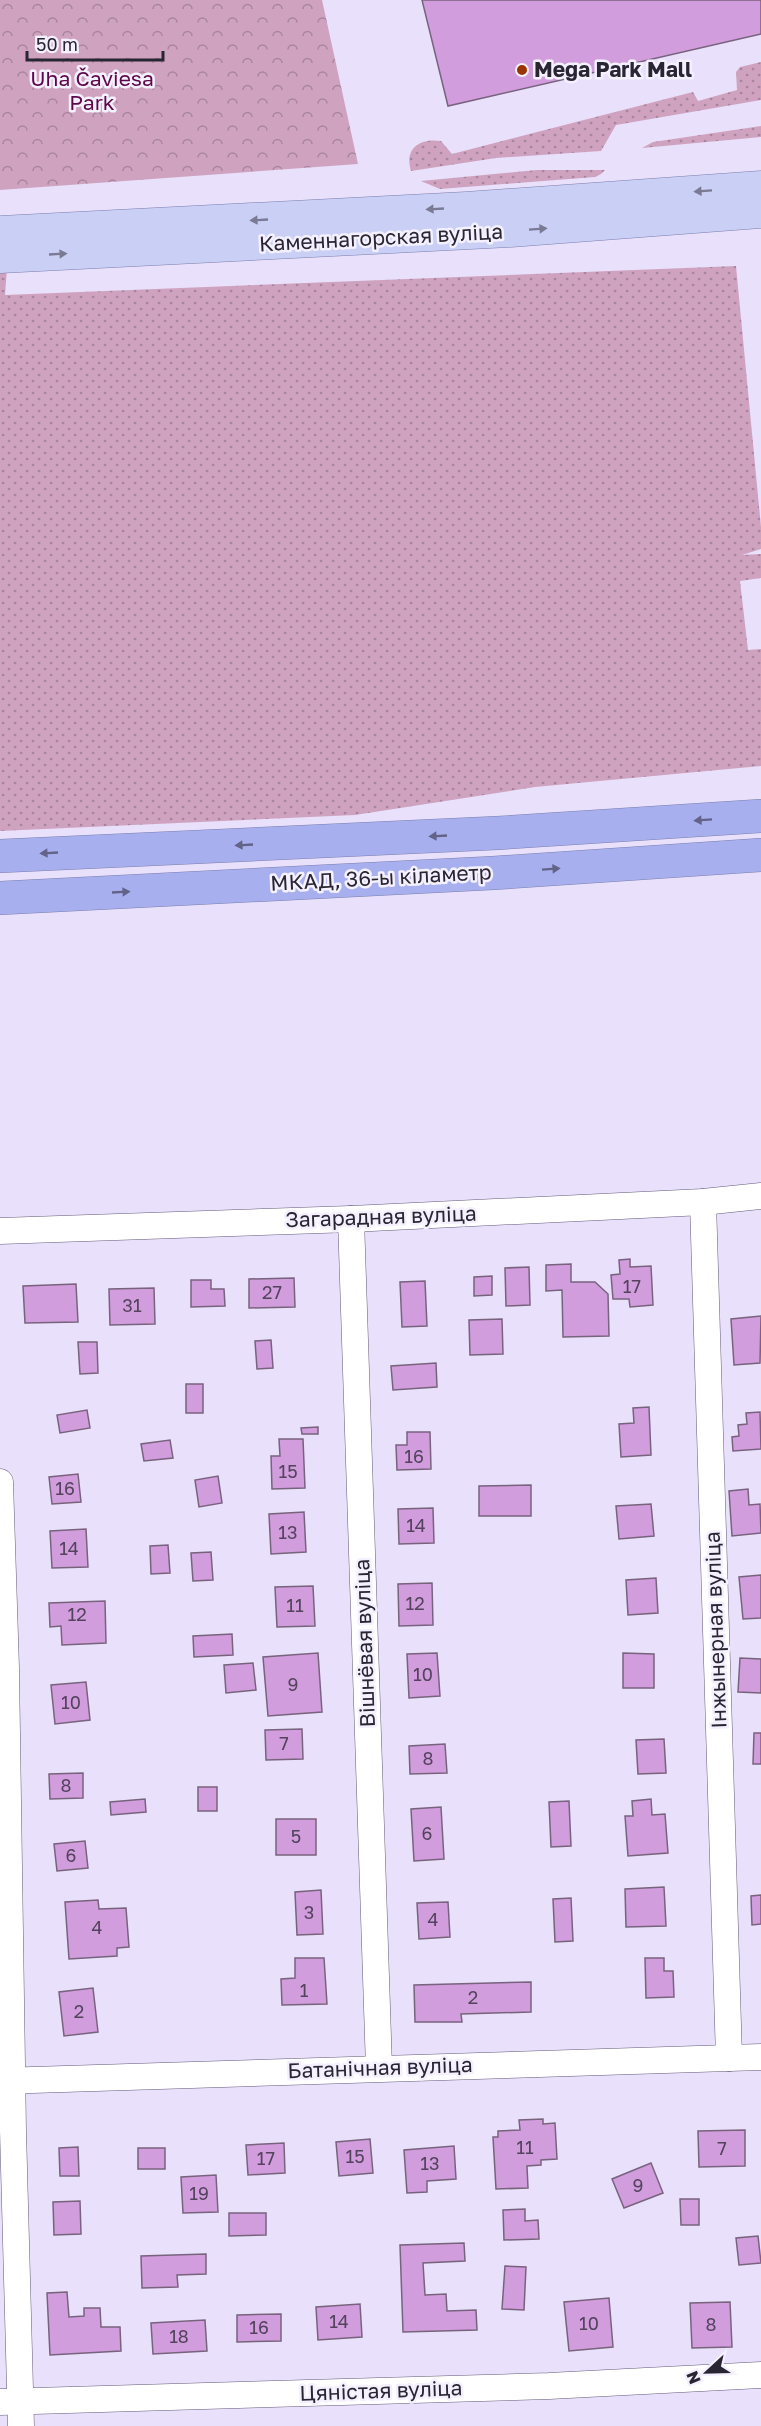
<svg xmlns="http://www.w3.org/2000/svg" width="761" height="2426" viewBox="0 0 761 2426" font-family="'Golos Text',sans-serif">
<defs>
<pattern id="grass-dots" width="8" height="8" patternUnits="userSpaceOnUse" patternTransform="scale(1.5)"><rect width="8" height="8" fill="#cfa3bf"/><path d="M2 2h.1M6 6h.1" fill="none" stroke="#a8859c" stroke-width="1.8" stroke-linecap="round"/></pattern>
<pattern id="park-crowns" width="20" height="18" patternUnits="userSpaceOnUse" patternTransform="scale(1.5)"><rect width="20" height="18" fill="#cfa3bf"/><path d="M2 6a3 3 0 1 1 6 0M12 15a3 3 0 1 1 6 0" fill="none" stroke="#a8859c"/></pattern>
</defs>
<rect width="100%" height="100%" fill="#e9e0fc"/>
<!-- grass -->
<g fill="url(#grass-dots)">
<path d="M761,62v38l-145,25 -15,26 -105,7 -85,13c-7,-23 9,-33 30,-30l11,13 241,-62 5,9 39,-11 -1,-18 4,-5z"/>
<path d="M761,126v11l-119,11 11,-6z"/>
<path d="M537,170h68l-4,4 -6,3 -155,12 -19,-8z"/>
<path d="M736,266l25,261v22l-19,6 19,-1v24l-21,3 8,69 13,-1v117l-226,21 -180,28 -355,16v-563h7l-2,27z"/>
</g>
<!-- park -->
<path fill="url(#park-crowns)" d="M0,0h322l36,164 -358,26z"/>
<!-- building -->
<g fill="#d19ddd" stroke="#78637d" stroke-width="1.5">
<path d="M422,0h339v34l-313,72z"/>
<path d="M630,1259v8l21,-1 2,39 -23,2 -1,-8h-16l-2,-24 9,-1 -1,-14z"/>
<path d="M571,1264v18h24l13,12 1,42 -46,1 -1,-47 -16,1v-26z"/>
<path d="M529,1267l1,38 -24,1 -1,-38z"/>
<path d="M492,1276v19l-18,1v-19z"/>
<path d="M294,1278l1,29 -46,1v-29z"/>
<path d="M191,1280h20v9h13l1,17 -34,1z"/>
<path d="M425,1281l2,45 -25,1 -2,-45z"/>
<path d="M76,1284l2,38 -53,1 -2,-37z"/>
<path d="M154,1288l1,36 -45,1 -1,-36z"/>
<path d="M761,1316l-1,47 -26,2 -3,-46z"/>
<path d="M502,1319l1,35 -33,1 -1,-35z"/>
<path d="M271,1340l2,28 -16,1 -2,-28z"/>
<path d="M78,1342h19l1,31 -18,1z"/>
<path d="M436,1363l1,24 -44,3 -2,-24z"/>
<rect x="186" y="1384" width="17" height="29"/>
<path d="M649,1407l2,48 -30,2 -2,-33 15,-1 -1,-15z"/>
<path d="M87,1410l3,18 -30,5 -3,-18z"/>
<path d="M760,1412l1,37 -28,2 -1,-14 7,-1 -1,-11 9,-1 -1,-11z"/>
<path d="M318,1427v7h-16l-1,-6z"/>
<path d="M407,1432h23l1,37 -34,1 -1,-25h11z"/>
<path d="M279,1439h24l2,49 -33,1 -1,-33h9z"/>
<path d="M170,1440l3,18 -29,3 -3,-17z"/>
<path d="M78,1474l3,28 -29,2 -3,-27z"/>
<path d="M218,1476l4,27 -23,4 -4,-27z"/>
<path d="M531,1485v31h-52v-30z"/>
<path d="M748,1489l1,16 11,-1 1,29 -29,3 -3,-45z"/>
<path d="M651,1504l3,32 -35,3 -3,-33z"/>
<path d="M433,1508l1,35 -35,1 -1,-35z"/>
<path d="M304,1512l2,40 -35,2 -2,-40z"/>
<path d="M86,1529l2,38 -36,1 -2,-37z"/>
<path d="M168,1545l2,28 -19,1 -1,-28z"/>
<path d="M211,1552l2,28 -20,1 -2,-28z"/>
<path d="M761,1575v43l-18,1 -4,-42z"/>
<path d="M656,1578l2,35 -30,2 -2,-35z"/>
<path d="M432,1583l1,42 -34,1 -1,-42z"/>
<path d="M313,1586l2,40 -38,1 -2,-40z"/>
<path d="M105,1601l1,42 -44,2 -1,-19 -11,1 -1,-24z"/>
<path d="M232,1634l1,21 -39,2 -1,-21z"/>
<path d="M318,1653l4,59 -54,4 -5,-59z"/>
<path d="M437,1653l3,43 -31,2 -2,-44z"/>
<path d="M623,1653l31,1v34h-31z"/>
<path d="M740,1658l21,1v34l-23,-1z"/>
<path d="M253,1663l3,27 -30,3 -2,-28z"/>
<path d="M86,1682l4,38 -35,4 -4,-39z"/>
<path d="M302,1729l1,30 -37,1 -1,-30z"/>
<path d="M754,1733h7v31h-8z"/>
<path d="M664,1739l2,34 -28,1 -2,-34z"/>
<path d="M445,1744l2,29 -37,1 -1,-28z"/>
<path d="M83,1773v25l-33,1 -1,-25z"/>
<rect x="198" y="1787" width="19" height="24"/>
<path d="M145,1799l1,13 -35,3 -1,-13z"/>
<path d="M651,1799l1,16 13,-1 3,39 -40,3 -3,-40h8l-1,-15z"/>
<path d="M569,1801l2,45 -20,1 -2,-45z"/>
<path d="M441,1807l3,52 -30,2 -3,-52z"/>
<rect x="276" y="1819" width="40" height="36"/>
<path d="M85,1841l3,27 -31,3 -3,-27z"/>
<path d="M664,1887l2,39 -40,1 -1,-38z"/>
<path d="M321,1890l2,44 -26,1 -2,-43z"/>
<path d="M761,1895v29l-9,1 -1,-29z"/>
<path d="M571,1898l2,43 -18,1 -2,-43z"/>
<path d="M98,1900l1,9 27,-1 3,39 -12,1v8l-48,3 -4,-57z"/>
<path d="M448,1902l2,35 -31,2 -2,-36z"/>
<path d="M295,1958h29l3,46 -45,1 -1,-26 14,-1z"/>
<path d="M645,1958h19v13h9l1,26 -28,1z"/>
<path d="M531,1982v30l-70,2 1,8h-47l-1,-37z"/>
<path d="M93,1988l5,44 -34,4 -5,-44z"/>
<path d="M543,2119v5l12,-1 2,36 -16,1v5l-14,1 1,22 -32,1 -3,-52h5v-6l22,-1 -1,-10z"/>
<path d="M745,2130v36l-46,1 -1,-36z"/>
<path d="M370,2139l3,34 -34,3 -3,-34z"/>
<path d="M284,2143l1,30 -37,2 -2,-30z"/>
<path d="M454,2146l2,33 -29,2v11l-20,1 -3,-43z"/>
<path d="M78,2147l1,29h-19l-1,-28z"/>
<rect x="138" y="2148" width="27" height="21"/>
<path d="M651,2163l12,30 -39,15 -12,-29z"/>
<path d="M216,2175l2,37 -35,1 -2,-36z"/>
<path d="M680,2199h19v26h-18z"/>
<path d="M80,2201l1,33 -27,1 -1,-33z"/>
<path d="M525,2209v12l13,-1 1,19 -35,1 -1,-30z"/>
<path d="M229,2213h37v22l-37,1z"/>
<path d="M758,2236l3,27 -22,2 -3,-27z"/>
<path d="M464,2243l1,18 -42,2 2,32 21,-1 1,17 29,-1 1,20 -74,2 -3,-87z"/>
<path d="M206,2254v20l-29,1 1,12 -36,1 -1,-32z"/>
<path d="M505,2266l21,1 -2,43 -22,-1z"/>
<path d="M67,2292l2,25 15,-1v-8h16l1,19h19l1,24 -71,4 -3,-62z"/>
<path d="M609,2298l4,49 -44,4 -5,-49z"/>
<path d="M730,2302l2,45 -40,1 -2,-45z"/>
<path d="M360,2304l2,33 -44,3 -2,-33z"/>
<path d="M281,2314v27l-44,1v-27z"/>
<path d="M205,2320l2,31 -54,3 -2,-31z"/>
</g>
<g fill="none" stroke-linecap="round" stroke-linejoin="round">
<!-- minor casing -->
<g stroke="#645b79" stroke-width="27">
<g id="minor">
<path d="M703,1202l26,856"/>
<path d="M351,1219l28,849"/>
<path d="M0,1231l351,-12 352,-17 58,-6"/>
<path d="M0,1482l6,186 7,463 8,295"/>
<path d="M0,2081l761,-24"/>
<path d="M0,2402l549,-16 212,-11"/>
</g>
</g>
<!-- major casing -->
<g stroke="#7b7fad" stroke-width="33">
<g id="major">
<path d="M0,232l466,-24 295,-21"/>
<path d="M0,257l510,-26 251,-19"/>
</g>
</g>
<!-- highway casing -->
<g stroke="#7b7fad" stroke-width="34">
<g id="highway">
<path d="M0,856l497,-23 264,-17"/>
<path d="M0,898l493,-25 268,-18"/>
</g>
</g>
<!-- minor -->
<use href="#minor" stroke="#fff" stroke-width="26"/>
<!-- major -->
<use href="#major" stroke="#cacff5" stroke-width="32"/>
<!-- highway -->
<use href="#highway" stroke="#a7afef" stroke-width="33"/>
</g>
<!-- one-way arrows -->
<defs><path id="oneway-solid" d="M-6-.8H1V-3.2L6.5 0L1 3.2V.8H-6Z" transform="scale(1.5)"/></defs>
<g fill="#7a7a94">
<use href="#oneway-solid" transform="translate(703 191) rotate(176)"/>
<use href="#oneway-solid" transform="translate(435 209) rotate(177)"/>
<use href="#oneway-solid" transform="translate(259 220) rotate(177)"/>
<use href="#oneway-solid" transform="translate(538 229) rotate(-4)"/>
<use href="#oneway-solid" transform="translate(58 254) rotate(-3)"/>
</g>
<g fill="#626387">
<use href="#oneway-solid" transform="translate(703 820) rotate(176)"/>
<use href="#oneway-solid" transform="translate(438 836) rotate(177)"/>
<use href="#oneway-solid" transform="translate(244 845) rotate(177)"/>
<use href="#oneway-solid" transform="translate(49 853) rotate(177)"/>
<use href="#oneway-solid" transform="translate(551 869) rotate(-4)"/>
<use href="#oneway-solid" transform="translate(121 892) rotate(-3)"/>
</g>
<!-- markers -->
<circle fill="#993400" stroke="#f4f0fe" stroke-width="2" cx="522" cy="70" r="6"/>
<g text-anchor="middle" stroke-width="5" stroke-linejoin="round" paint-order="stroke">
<!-- number labels -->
<g font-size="18" fill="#53435d">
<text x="632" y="1293">17</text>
<text x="272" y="1299">27</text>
<text x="132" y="1312">31</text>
<text x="414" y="1463">16</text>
<text x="288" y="1478">15</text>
<text x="65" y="1495">16</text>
<text x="416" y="1532">14</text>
<text x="288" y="1539">13</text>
<text x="69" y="1555">14</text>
<text x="415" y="1610">12</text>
<text x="295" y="1612">11</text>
<text x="77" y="1621">12</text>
<text x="423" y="1681">10</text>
<text x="293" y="1691">9</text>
<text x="71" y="1709">10</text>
<text x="284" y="1750">7</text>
<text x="428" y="1765">8</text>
<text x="66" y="1792">8</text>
<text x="427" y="1840">6</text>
<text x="296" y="1843">5</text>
<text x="71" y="1862">6</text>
<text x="309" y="1919">3</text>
<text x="433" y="1926">4</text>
<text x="97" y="1934">4</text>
<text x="304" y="1997">1</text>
<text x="473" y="2004">2</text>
<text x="79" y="2018">2</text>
<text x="525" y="2154">11</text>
<text x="722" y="2155">7</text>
<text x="355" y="2163">15</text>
<text x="266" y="2165">17</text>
<text x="430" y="2170">13</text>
<text x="638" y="2192">9</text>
<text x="199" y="2200">19</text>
<text x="339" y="2328">14</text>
<text x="589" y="2330">10</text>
<text x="711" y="2331">8</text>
<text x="259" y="2334">16</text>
<text x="179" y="2343">18</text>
</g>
<!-- poi labels -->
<g font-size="21" font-weight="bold" fill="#292532" stroke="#f4f0fe" text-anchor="start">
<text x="534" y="77">Mega Park Mall</text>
</g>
<!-- park labels -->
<g font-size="21" fill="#5e074b" stroke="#f4f0fe">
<text x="92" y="86">Uha Čaviesa<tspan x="92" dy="24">Park</tspan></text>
</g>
<!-- street labels -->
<g font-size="21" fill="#292532" stroke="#f4f0fe">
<text transform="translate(381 238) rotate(-3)" y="7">Каменнагорская вуліца</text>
<text transform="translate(381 878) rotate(-3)" y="7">МКАД, 36-ы кіламетр</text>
<text transform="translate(381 1217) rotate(-2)" y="7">Загарадная вуліца</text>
<text transform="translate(716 1630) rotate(-92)" y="7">Інжынерная вуліца</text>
<text transform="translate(365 1643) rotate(-92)" y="7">Вішнёвая вуліца</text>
<text transform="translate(380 2068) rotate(-2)" y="7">Батанічная вуліца</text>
<text transform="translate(381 2391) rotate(-2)" y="7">Цяністая вуліца</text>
</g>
</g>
<!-- north arrow -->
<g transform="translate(707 2372) rotate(248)" stroke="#f4f0fe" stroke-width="4.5" paint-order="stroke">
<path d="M0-4.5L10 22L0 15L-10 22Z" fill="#292532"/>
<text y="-9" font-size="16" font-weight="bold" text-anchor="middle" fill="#292532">N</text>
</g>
<!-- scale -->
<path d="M27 51v9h136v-9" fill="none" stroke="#292532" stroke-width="3"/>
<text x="36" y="51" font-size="18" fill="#292532" stroke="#f4f0fe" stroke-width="4.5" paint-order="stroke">50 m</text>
</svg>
